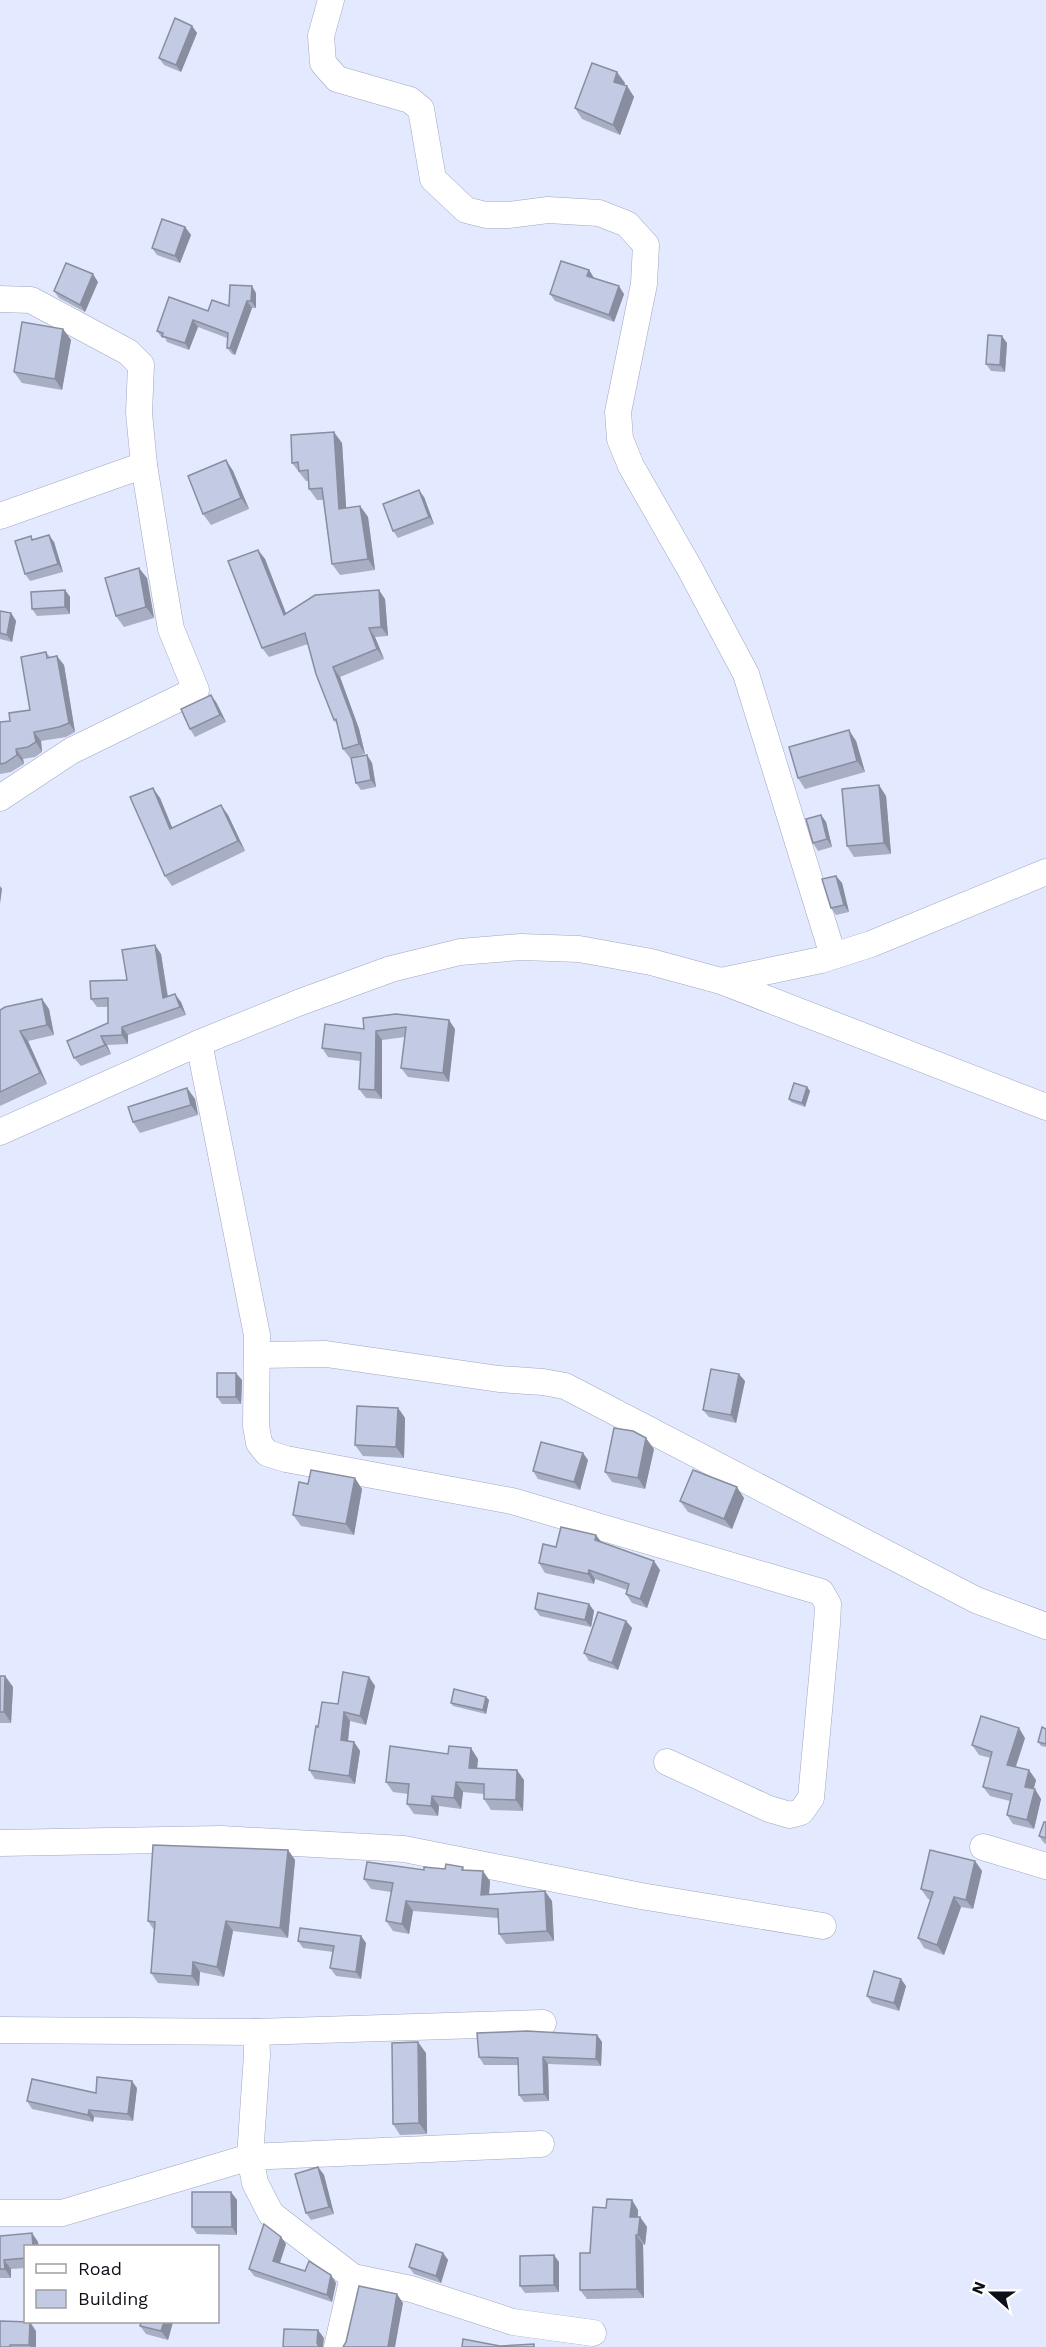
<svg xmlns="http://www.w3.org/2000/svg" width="1046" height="2347" viewBox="0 0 1046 2347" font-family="'Work Sans',sans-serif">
<rect width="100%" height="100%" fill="#e3e9fe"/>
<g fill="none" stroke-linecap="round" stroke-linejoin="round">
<!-- minor casing -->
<g stroke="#a0a7c0" stroke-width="27">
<g id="minor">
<path d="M331,0l-10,36 2,27 14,16 73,21 11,9 12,70 33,31 20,5h22l40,-5 51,3 28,11 19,21 -2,39 -26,128 2,27 11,27 59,103 56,105 85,275"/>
<path d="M0,299l31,1 97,52 13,13 -2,48 5,52 18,112 9,52 25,61 -125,61 -71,47"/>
<path d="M0,516l144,-51"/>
<path d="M721,981l100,-21 50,-16 175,-72"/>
<path d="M199,1043l58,292 -1,91 3,17 8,10 19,6 226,42 309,91 7,12 -1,20 -16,174 -10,14 -11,3 -21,-6 -102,-47"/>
<path d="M0,1132l199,-89 99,-40 93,-34 69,-17 61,-5 58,2 72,13 70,19 325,126"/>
<path d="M258,1355l68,-1 173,25 44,3 22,4 411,214 70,26"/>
<path d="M0,1843l221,-4 183,10 237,47 182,30"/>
<path d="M983,1847l63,19"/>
<path d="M0,2030l256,2 1,23 -7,102 5,26 16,31 82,63 -16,70"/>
<path d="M256,2032l287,-9"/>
<path d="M0,2213h62l188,-56 291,-13"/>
<path d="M353,2277l58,12 102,33 80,11"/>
</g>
</g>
<!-- minor -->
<use href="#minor" stroke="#fff" stroke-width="26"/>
</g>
<!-- wall -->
<g fill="#a8aec3">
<path d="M192,26l5,7 -16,39 -17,-7 -5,-7z"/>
<path d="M625,83l-1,2 3,1 7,11 -14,38 -38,-16 -7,-11z"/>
<path d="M185,227l6,8 -11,28 -23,-8 -5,-7z"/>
<path d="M589,270l5,8 30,16 -10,28 -59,-21 -5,-7z"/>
<path d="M98,282l-13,30 -26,-14 -5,-7z"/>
<path d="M256,293v15h-4l-17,47 -3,-1 -5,-6v-10l-29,-11 -9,23 -22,-8 -2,-4h-3l-5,-7 51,-20 21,-5z"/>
<path d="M63,329l8,11 -9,50 -40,-7 -8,-11z"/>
<path d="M1007,343l-2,29 -14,-1 -5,-7z"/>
<path d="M342,443l4,65 14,-2 8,11 7,53 -35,5 -8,-11 -9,-64h-6l-8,-11 -1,-8h-2l-14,-18z"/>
<path d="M226,460l7,11 16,38 -38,16 -8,-11z"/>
<path d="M424,497l10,27 -36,14 -5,-7z"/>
<path d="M31,536l2,4 21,2 9,30 -33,9 -5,-7z"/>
<path d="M258,550l7,9 21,54 99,-14 3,37 -13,1 9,22 -44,18 19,52 6,25 -15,4 -7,-9 -5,-23 -4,-6 -26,-76 -39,13 -7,-9z"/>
<path d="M147,578l7,40 -30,9 -8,-11z"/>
<path d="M65,590l5,7v17l-33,2 -5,-7z"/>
<path d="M0,611l11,2 5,8 -4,21 -12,-3z"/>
<path d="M46,652l4,5 14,8 11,67 -9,5 -25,4 1,11 -7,5 -12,2 1,5 -13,8 -11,2v-52l10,-1 20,-11z"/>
<path d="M216,702l10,20 -31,15 -5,-8z"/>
<path d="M856,741l9,31 -60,17 -7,-11z"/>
<path d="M367,755l5,8 4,24 -15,3 -5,-7z"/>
<path d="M886,796l5,58 -37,3 -7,-11z"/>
<path d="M160,798l12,30 56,-13 17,36 -73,35 -7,-10z"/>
<path d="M821,815l5,7 6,25 -14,4 -5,-8z"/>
<path d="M836,876l6,7 7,29 -13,3 -5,-7z"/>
<path d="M161,954l7,42 13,6 5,13 -58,20v9l-21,1 4,9 -30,12 -7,-8 34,-35v-16h-11l-6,-8 36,-19z"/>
<path d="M49,1009l5,26 -26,6 19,43 -47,22v-96z"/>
<path d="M363,1018l92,11 -6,53 -41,-5 -7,-9 4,-31 -23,3v59l-16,-1 -7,-9 1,-28 -32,-4 -6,-9 42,-19z"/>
<path d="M807,1087l3,4 -5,16 -14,-5 -2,-3z"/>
<path d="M187,1088l8,11 3,16 -58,18 -7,-11z"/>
<path d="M242,1380l-1,24h-19l-5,-7z"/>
<path d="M745,1381l-9,42 -27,-6 -6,-7z"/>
<path d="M398,1408l7,10 -1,40 -41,-2 -8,-11z"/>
<path d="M654,1449l-9,40 -33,-7 -7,-10z"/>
<path d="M588,1460l-8,30 -42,-11 -5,-8z"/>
<path d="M308,1484l54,5 -8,46 -53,-9 -8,-11z"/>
<path d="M744,1498l-12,31 -44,-17 -8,-11z"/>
<path d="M602,1543l58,27 -13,38 -15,-5 -6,-9 1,-4 -32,-11 -1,5 -49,-11 -6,-10 17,-16z"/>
<path d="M589,1604l5,7 -3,16 -51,-11 -5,-7z"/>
<path d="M626,1621l6,7 -14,42 -29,-9 -5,-8z"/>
<path d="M0,1676h5l8,11 -2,36h-11z"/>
<path d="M369,1677l6,9 -9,39 -16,-4 -2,20 6,1 6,9 -5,33 -40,-5 -6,-9 9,-43 20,-23z"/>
<path d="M486,1697l3,3 -3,14 -33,-8 -2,-3z"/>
<path d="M1046,1729v18l-5,-1 -3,-4z"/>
<path d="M1025,1738l-9,29 20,13 -3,9 8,10 -7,30 -21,-5 -6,-9 3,-14 -20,-5 -7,-9 8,-29 -12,-3 -7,-10z"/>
<path d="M478,1759l-1,10 47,11 -1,31 -32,-1 -7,-11v-5l-21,-2 -2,17 -22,-3 -1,10 -24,-2 -7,-10 1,-10 -15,-2 -7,-10z"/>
<path d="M1046,1822v22l-2,-1 -5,-7z"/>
<path d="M288,1850l7,10 -7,78 -55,-7 -9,46 -24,-5 -1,14 -41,-3 -7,-10 3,-43 -6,-9z"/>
<path d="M975,1861l7,10 -9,38 -12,-2 -17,48 -20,-7 -6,-10 13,-38 -3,-1 -7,-10z"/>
<path d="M463,1867l1,3 26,11 -1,14 63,6 2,40 -48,3 -7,-10 -1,-16 -85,-7 -4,23 -16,-3 -7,-10 5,-29 -20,-3 -7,-10 60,-9z"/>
<path d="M361,1936l5,7 -5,36 -25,-3 -6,-8 3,-16 -30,-4 -5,-7z"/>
<path d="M906,1986l-7,25 -27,-8 -5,-7z"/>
<path d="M597,2035l5,7 -1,24 -53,-2 1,37 -25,1 -5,-7 -1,-30h-34l-5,-8z"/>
<path d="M426,2053l1,81 -27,1 -7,-11z"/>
<path d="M137,2088l-4,33 -39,-4 -1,5 -61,-13 -5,-8z"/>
<path d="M318,2167l6,8 10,39 -23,6 -5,-7z"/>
<path d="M231,2192l6,8v35l-40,-1 -5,-7z"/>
<path d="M632,2200l6,10v7h2l7,10 -2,18 -2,-1 1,54 -57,1 -7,-9 10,-37 16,-45z"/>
<path d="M32,2233l6,9 -12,5v21l-15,1v9h-11v-42z"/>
<path d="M281,2237l5,7 -6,19 56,20 -4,19 -78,-26 -5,-7z"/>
<path d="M443,2253l5,7 -7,23 -27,-9 -5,-7z"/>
<path d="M559,2262v30l-34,1 -5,-7z"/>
<path d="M141,2322h32l-5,18 -22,-6 -6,-8z"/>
<path d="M36,2331v16h-36z"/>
</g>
<!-- shaded-wall -->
<g fill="#888d9f">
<path d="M192,26l5,7 -16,39 -5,-7z"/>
<path d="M617,72l8,11 -3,9 -8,-10z"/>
<path d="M627,86l7,11 -14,38 -7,-10z"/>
<path d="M185,227l6,8 -11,28 -5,-7z"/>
<path d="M589,270l5,8 -2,5 -5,-7z"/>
<path d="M93,274l5,8 -13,30 -5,-7z"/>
<path d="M252,286l4,7v15l-5,-7z"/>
<path d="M619,286l5,8 -10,28 -5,-7z"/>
<path d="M247,301l5,7 -17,47 -5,-7z"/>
<path d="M193,320l5,7 -9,23 -4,-7z"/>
<path d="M63,329l8,11 -9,50 -7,-11z"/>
<path d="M1002,336l5,7 -2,29 -5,-7z"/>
<path d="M334,432l8,11 5,77 -8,-11z"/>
<path d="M226,460l7,11 16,38 -8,-11z"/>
<path d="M419,490l5,7 10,27 -5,-7z"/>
<path d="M360,506l8,11 7,53 -7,-11z"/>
<path d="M49,535l5,7 9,30 -5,-8z"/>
<path d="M258,550l7,9 25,65 -6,-9z"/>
<path d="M139,568l8,10 7,40 -8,-11z"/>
<path d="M65,590l5,7v17l-5,-7z"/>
<path d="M379,590l6,9 3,37 -7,-9z"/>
<path d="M11,613l5,8 -4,21 -5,-7z"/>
<path d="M369,628l6,9 9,22 -7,-10z"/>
<path d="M57,656l7,9 11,67 -6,-9z"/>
<path d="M333,667l7,10 19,52 6,25 -6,-10z"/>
<path d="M211,695l5,7 10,20 -6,-7z"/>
<path d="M849,730l7,11 9,31 -8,-11z"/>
<path d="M34,732l7,9 1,11 -6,-10z"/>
<path d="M16,749l7,10 1,5 -7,-9z"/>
<path d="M367,755l5,8 4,24 -5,-7z"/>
<path d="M879,785l7,11 5,58 -7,-11z"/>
<path d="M153,788l7,10 17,41 -7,-10z"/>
<path d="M221,805l7,10 17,36 -7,-10z"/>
<path d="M821,815l5,7 6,25 -5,-8z"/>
<path d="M836,876l6,7 7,29 -5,-7z"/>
<path d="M0,886l2,3 -2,15z"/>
<path d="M155,945l6,9 8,53 -6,-9z"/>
<path d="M175,994l6,8 5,13 -6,-8z"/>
<path d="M42,999l7,10 5,26 -7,-10z"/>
<path d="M449,1020l6,9 -6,53 -6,-9z"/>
<path d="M122,1027l6,8v9l-6,-9z"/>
<path d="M20,1031l8,10 19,43 -7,-11z"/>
<path d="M376,1031l6,9v59l-7,-9z"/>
<path d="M101,1036l6,9 4,9 -6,-9z"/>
<path d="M807,1087l3,4 -5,16 -3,-4z"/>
<path d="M187,1088l8,11 3,16 -7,-10z"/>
<path d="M236,1373l6,7 -1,24 -5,-7z"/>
<path d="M739,1374l6,7 -9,42 -5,-8z"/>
<path d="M398,1408l7,10 -1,40 -8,-11z"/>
<path d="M646,1438l8,11 -9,40 -7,-11z"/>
<path d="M583,1453l5,7 -8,30 -6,-8z"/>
<path d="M355,1478l7,11 -8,46 -8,-11z"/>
<path d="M737,1487l7,11 -12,31 -8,-10z"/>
<path d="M596,1535l7,9 -8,-4z"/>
<path d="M654,1561l6,9 -13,38 -7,-9z"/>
<path d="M589,1570l6,9 -1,5 -6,-10z"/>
<path d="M589,1604l5,7 -3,16 -6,-7z"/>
<path d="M626,1621l6,7 -14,42 -6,-7z"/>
<path d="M5,1676l8,11 -2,36 -7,-11z"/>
<path d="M369,1677l6,9 -9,39 -6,-9z"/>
<path d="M486,1697l3,3 -3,14 -3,-4z"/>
<path d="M344,1712l6,9 -3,28 -6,-9z"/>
<path d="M1019,1728l6,10 -12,36 -6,-9z"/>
<path d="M354,1742l6,9 -5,33 -6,-8z"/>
<path d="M471,1748l7,11 -2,19 -7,-10z"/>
<path d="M517,1770l7,10 -1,31 -7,-11z"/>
<path d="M1029,1770l7,10 -4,16 -7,-9z"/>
<path d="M456,1782l7,10 -2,17 -7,-11z"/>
<path d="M1035,1789l6,10 -7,30 -7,-9z"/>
<path d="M432,1796l7,10 -1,10 -7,-10z"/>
<path d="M288,1850l7,10 -7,78 -8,-10z"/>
<path d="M975,1861l7,10 -9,38 -7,-9z"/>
<path d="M483,1871l7,10 -2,24 -7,-10z"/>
<path d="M545,1891l7,10 2,40 -7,-10z"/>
<path d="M954,1897l7,10 -17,48 -7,-10z"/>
<path d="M406,1901l7,10 -4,23 -7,-10z"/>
<path d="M226,1921l7,10 -9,46 -7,-10z"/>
<path d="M361,1936l5,7 -5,36 -5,-7z"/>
<path d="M193,1962l7,10 -1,14 -7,-10z"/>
<path d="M901,1979l5,7 -7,25 -5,-8z"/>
<path d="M597,2035l5,7 -1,24 -5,-7z"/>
<path d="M418,2042l8,11 1,81 -8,-11z"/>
<path d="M543,2057l5,7 1,37 -5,-7z"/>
<path d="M132,2081l5,7 -4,33 -5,-7z"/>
<path d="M89,2110l5,7 -1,5 -5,-7z"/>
<path d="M318,2167l6,8 10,39 -5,-7z"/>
<path d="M231,2192l6,8v35l-5,-8z"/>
<path d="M632,2200l6,10 -1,16 -7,-9z"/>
<path d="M640,2217l7,10 -2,18 -7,-10z"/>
<path d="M32,2233l6,9 1,5h-6z"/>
<path d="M636,2235l7,9 1,54 -7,-9z"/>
<path d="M281,2237l5,7 -8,24 -5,-7z"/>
<path d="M443,2253l5,7 -7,23 -5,-7z"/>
<path d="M554,2255l5,7v30l-5,-7z"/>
<path d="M4,2260l7,9v9l-6,-9z"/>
<path d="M331,2275l5,8 -4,19 -5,-7z"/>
<path d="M397,2294l6,9 -8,44h-7z"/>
<path d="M30,2322l6,9v16h-5l-2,-2z"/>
<path d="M164,2322h9l-5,18 -7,-9z"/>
<path d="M318,2330l6,8 -1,9h-4l-2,-4z"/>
</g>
<!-- building -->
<g fill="#c3cae3" stroke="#888d9f" stroke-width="1.5">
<path d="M175,18l17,8 -16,39 -17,-7z"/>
<path d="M592,63l25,9 -3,10 13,4 -14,39 -38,-17z"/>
<path d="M162,219l23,8 -10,29 -23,-8z"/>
<path d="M561,261l28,9 -2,6 32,10 -10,29 -59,-21z"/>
<path d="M66,263l27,11 -13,31 -26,-14z"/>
<path d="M230,285l22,1 -1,15h-4l-17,47h-3l1,-15 -35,-13 -8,23 -23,-7 1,-3 -6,-2 12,-34 39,14 4,-11 17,6z"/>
<path d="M22,322l41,7 -8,50 -41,-7z"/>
<path d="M988,335l14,1 -2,29 -14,-1z"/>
<path d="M334,432l5,77 21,-3 8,53 -36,5 -10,-76 -13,1 -1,-19 -9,1 -1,-9 -6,1 -1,-28z"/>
<path d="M226,460l15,38 -38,16 -15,-38z"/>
<path d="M419,490l10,27 -36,14 -10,-27z"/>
<path d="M49,535l9,29 -33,10 -10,-33 16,-5 1,4z"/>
<path d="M258,550l26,65 31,-20 64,-5 2,37 -12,1 8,21 -44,18 20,53 6,24 -16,5 -7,-30 -2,1 -18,-46 -11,-41 -43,15 -34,-87z"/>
<path d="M139,568l7,39 -30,9 -11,-38z"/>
<path d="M65,590v17l-33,2 -1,-17z"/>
<path d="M0,611l11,2 -4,22 -7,-2z"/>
<path d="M46,652l1,6 10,-2 12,67 -10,4 -25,5 2,10 -8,5 -12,2 1,6 -12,8 -5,1v-42l10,-1 -1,-8 21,-3 -9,-53z"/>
<path d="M211,695l9,20 -30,14 -9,-20z"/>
<path d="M849,730l8,31 -59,17 -9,-31z"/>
<path d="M367,755l4,25 -15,3 -5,-25z"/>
<path d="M879,785l5,58 -37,3 -5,-57z"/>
<path d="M153,788l17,41 51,-24 17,36 -73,35 -35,-79z"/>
<path d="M821,815l6,24 -14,4 -7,-24z"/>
<path d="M836,876l8,29 -13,3 -9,-29z"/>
<path d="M155,945l8,53 12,-4 5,13 -58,20v8l-21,1 4,9 -31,13 -7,-17 41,-18v-25l-17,1 -1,-18 37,-1 -5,-30z"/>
<path d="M42,999l5,26 -27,6 20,42 -40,19v-82l5,-3z"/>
<path d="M396,1014l53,6 -6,53 -42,-5 5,-41 -30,4 -1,59 -16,-1 2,-36 -39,-5 3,-24 39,5 -1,-11z"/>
<path d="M794,1083l13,4 -5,16 -13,-4z"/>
<path d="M187,1088l4,17 -58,17 -5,-15z"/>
<path d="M711,1369l28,5 -8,41 -28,-5z"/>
<rect x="217" y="1373" width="19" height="24"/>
<path d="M357,1406l41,2 -2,39 -41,-2z"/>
<path d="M614,1428l19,3 13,7 -8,40 -33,-6z"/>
<path d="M541,1442l42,11 -9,29 -41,-11z"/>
<path d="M311,1470l44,8 -9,46 -53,-9 6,-33 9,2z"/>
<path d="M693,1470l44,17 -13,32 -44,-18z"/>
<path d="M561,1527l35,8 -1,5 59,21 -14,38 -14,-5 3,-10 -40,-14 -1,4 -49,-11 4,-19 13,3z"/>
<path d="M538,1593l51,11 -4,16 -50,-11z"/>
<path d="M598,1612l28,9 -14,42 -28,-10z"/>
<path d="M343,1672l26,5 -9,39 -16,-4 -3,28 13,2 -5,34 -40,-6 7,-44 2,1 4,-25 16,2z"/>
<path d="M0,1676h5l-1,36h-4z"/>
<path d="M454,1689l32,8 -3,13 -32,-7z"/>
<path d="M981,1716l38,12 -12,37 22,5 -4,17 10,2 -8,31 -20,-5 5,-21 -29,-7 9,-35 -20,-7z"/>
<path d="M1042,1727l4,2v15l-8,-2z"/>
<path d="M390,1746l58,8 1,-8 22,2 -2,20 48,2 -1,30 -32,-1v-15l-28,-2 -2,16 -22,-2 -1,10 -24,-2 2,-20 -23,-2z"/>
<path d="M1044,1822h2v16l-7,-2z"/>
<path d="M153,1845l135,5 -8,78 -54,-7 -9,46 -24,-5 -1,14 -41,-3 4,-51 -7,-1z"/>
<path d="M930,1850l45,11 -9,39 -12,-3 -17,48 -19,-7 15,-46 -12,-3z"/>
<path d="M367,1862l57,8v-3l21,2 1,-5 17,3 -1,3 21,1 -2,24 64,-4 2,40 -48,3 -1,-25 -92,-8 -4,23 -16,-3 7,-38 -29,-4z"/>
<path d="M300,1928l61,8 -5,36 -26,-4 4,-22 -36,-5z"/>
<path d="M874,1971l27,8 -7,24 -27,-7z"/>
<path d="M527,2031l70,4 -1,24 -53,-2 1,37 -25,1 -1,-37 -39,-1 -2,-24z"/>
<path d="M418,2042l1,81 -26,1 -1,-81z"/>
<path d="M97,2077l35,4 -4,33 -39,-4 -1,5 -61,-14 5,-22 64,14z"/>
<path d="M318,2167l11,40 -23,6 -11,-39z"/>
<path d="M192,2192h39l1,35h-40z"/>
<path d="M607,2199l25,1 -2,17h10l-2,18h-2l1,54 -57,1v-37h10l3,-46 13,1z"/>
<path d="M264,2224l17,13 -8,24 32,10 4,-10 22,14 -4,20 -78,-26z"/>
<path d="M32,2233l1,14h-7v11l-22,2 1,9h-5v-33z"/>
<path d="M416,2244l27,9 -7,23 -27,-9z"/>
<path d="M554,2255v30l-34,1v-30z"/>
<path d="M359,2286l38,8 -9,53h-45l3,-5z"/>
<path d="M0,2321l30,1 -1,23h-19v2h-10z"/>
<path d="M141,2322h23l-3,9 -21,-5z"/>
<path d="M284,2329l34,1 -1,13 2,4h-36z"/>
<path d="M463,2339l37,7 34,-2v3h-72z"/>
</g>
<!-- legend -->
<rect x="24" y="2245" width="195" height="78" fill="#ffffff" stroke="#9f9fa3" stroke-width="1.5"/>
<rect x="36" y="2264" width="30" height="9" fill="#ffffff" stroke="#9f9fa3" stroke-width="1.5"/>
<text x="78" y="2275" font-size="18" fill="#0e1019">Road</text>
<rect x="36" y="2290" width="30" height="18" fill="#c3cae3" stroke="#9f9fa3" stroke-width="1.5"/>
<text x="78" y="2305" font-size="18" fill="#0e1019">Building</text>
<!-- north arrow -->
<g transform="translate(992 2293) rotate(291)" stroke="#ffffff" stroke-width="4.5" paint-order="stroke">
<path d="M0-4.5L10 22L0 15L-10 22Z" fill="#0e1019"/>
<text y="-9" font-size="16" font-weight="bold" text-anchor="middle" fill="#0e1019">N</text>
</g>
</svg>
